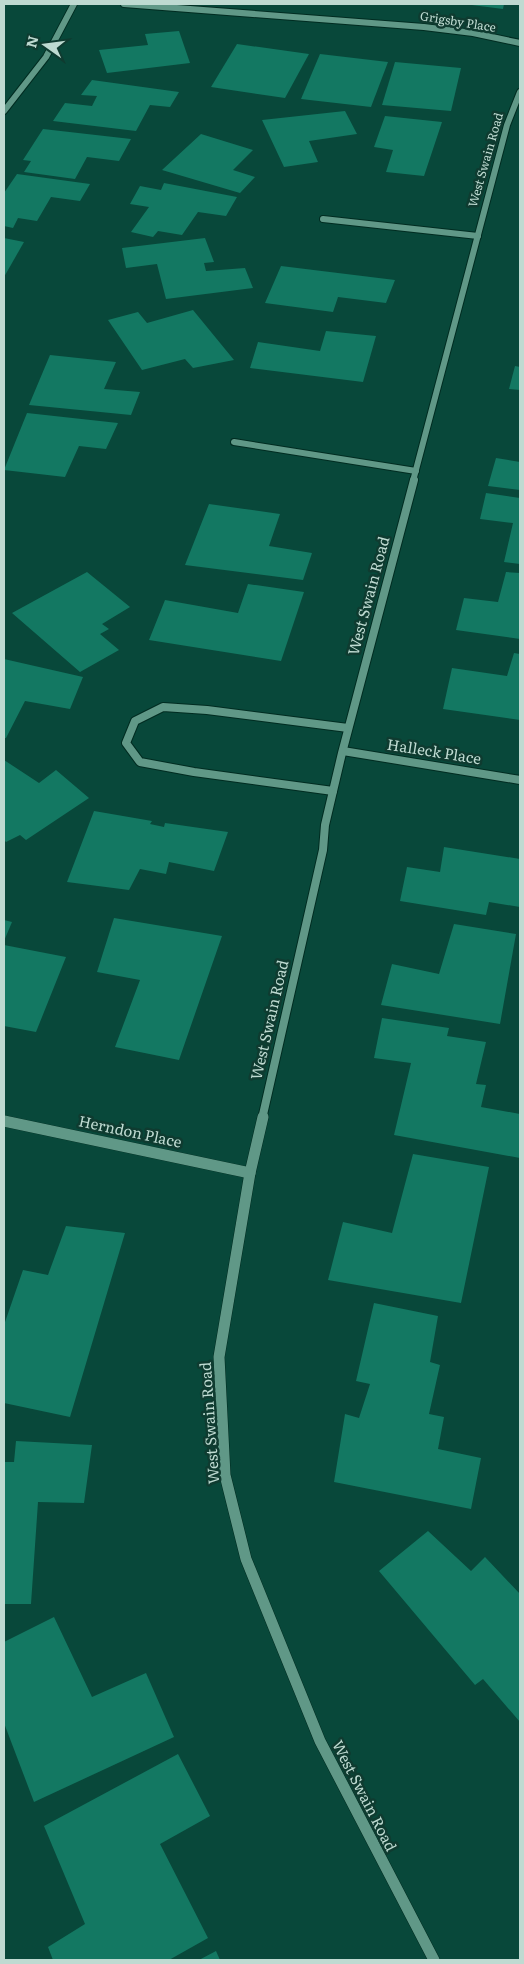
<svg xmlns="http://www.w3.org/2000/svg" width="524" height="1964" viewBox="0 0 524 1964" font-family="Literata,serif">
<rect width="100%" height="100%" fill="#08483a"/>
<!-- building -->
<g fill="#137862">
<path d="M464,4h40l-1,5z"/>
<path d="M179,31l11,32 -83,10 -8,-23 49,-5 -3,-11z"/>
<path d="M237,44l72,10 -24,44 -74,-11z"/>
<path d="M320,54l68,8 -17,45 -70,-8z"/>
<path d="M395,62l66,6 -10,43 -69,-6z"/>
<path d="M92,80l87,12 -9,15 -20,-2 -14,26 -83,-10 12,-18 27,3 5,-10 -16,-1z"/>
<path d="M345,111l12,23 -48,7 9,21 -34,5 -22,-47z"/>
<path d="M385,116l57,6 -18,54 -38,-4 7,-22 -19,-3z"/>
<path d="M43,129l88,10 -12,22 -32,-4 -12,22 -51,-7 7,-11 -8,-1z"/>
<path d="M201,134l52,16 -20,20 22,7 -15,16 -78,-23z"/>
<path d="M17,174l73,10 -10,17 -29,-4 -14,24 -19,-3 -5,10 -9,-2v-33z"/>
<path d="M164,183l73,14 -11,19 -28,-4 -16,23 -24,-4 -5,6 -22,-5 18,-25 -19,-3 10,-18 21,4z"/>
<path d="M4,238l20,4 -20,35z"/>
<path d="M205,238l9,24 -10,1 2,8 39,-3 8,20 -87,11 -9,-35 -31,4 -4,-20z"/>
<path d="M281,266l114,14 -9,23 -48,-6 -5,15 -68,-9z"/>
<path d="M193,310l41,50 -41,8 -8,-9 -43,11 -34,-50 30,-8 9,11z"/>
<path d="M326,331l50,5 -13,46 -113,-14 8,-26 62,9z"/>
<path d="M50,355l66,7 -12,27 36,3 -9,23 -102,-10z"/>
<path d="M515,366l5,1v23l-11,-1z"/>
<path d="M27,413l91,10 -12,26 -27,-3 -14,31 -61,-7z"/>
<path d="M496,458l24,4v28l-32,-4z"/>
<path d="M486,493l34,5v66l-16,-2 9,-39 -33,-4z"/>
<path d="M209,504l71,10 -11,32 43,7 -9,27 -118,-15z"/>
<path d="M87,572l43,35 -28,17 7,5 -9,5 19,16 -39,22 -68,-59z"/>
<path d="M506,572l14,1v66l-64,-9 8,-32 34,4z"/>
<path d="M248,584l56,8 -23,69 -132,-21 16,-40 73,13z"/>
<path d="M514,653l6,1v66l-77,-11 9,-41 55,8z"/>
<path d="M4,659l79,18 -13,32 -45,-8 -19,37h-2z"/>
<path d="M4,760l35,23 17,-13 33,28 -63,42 -6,-5 -14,7 -2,-2z"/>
<path d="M94,811l58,10 -2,3 14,3 1,-4 63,9 -14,39 -45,-9 -3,12 -26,-5 -11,21 -62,-8z"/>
<path d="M444,847l76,12v48l-31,-5 -3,13 -86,-14 7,-34 33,5z"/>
<path d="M114,918l108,18 -43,124 -64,-13 25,-67 -43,-8z"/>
<path d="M4,920l8,2 -8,19z"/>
<path d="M454,924l62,10 -16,90 -119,-19 11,-41 47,10z"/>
<path d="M4,945l62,12 -30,75 -32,-6z"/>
<path d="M382,1018l67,10 -2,8 39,6 -10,42 10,1 -5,22 39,7v44l-126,-23 17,-72 -37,-5z"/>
<path d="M413,1154l76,13 -28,136 -133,-23 15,-58 49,11z"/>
<path d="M66,1226l59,7 -55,184 -66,-14v-78l19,-55 25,5z"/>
<path d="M374,1303l64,13 -8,46 10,3 -11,49 15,3 -6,32 43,9 -10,51 -137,-27 11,-68 14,4 11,-34 -14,-3z"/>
<path d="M16,1441l76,4 -8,58 -46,-1 -7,102h-27v-142h10z"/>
<path d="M428,1531l43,40 14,-14 35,37v128l-37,-43 -8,6 -96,-114z"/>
<path d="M54,1617l38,80 54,-24 28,64 -140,65 -30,-79v-81z"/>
<path d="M178,1754l32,62 -50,28 48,94 -39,22h-116l-5,-13 37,-23 -41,-98z"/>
<path d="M216,1951l4,9h-21z"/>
</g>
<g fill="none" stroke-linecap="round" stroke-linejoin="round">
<!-- minor-far2 casing -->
<g stroke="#002c21" stroke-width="8">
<g id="minor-far2">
<path d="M124,4l300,23 49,6 47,10"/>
<path d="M4,111l42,-54 28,-53"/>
<path d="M323,219l155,17"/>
<path d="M234,442l182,29"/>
<path d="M413,481l94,-356 13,-33"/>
</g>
</g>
<!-- minor-far1 casing -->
<g stroke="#002c21" stroke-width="10">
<g id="minor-far1">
<path d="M343,751l177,29"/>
<path d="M333,791l-139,-19 -54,-10 -14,-19 9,-22 28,-14 44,3 141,18"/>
<path d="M262,1119l61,-269 2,-25 17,-72 72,-273"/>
</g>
</g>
<!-- minor casing -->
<g stroke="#002c21" stroke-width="12">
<g id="minor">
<path d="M263,1117l-13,56 -31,184 6,118 21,84 74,182 114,219"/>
<path d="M4,1121l246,52"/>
</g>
</g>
<!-- minor-far2 -->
<use href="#minor-far2" stroke="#609887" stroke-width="6"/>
<!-- minor-far1 -->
<use href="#minor-far1" stroke="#609887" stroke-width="8"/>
<!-- minor -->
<use href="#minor" stroke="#609887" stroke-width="11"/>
</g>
<g text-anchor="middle" stroke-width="5" stroke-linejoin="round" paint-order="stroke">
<!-- far-street labels -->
<g font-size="12" fill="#bedad1" stroke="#0f3b30">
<text transform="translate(458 22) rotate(9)" y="4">Grigsby Place</text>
<text transform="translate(486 160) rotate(-74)" y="4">West Swain Road</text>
</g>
<!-- street labels -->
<g font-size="15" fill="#bedad1" stroke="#0f3b30">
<text transform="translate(369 596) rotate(-75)" y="5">West Swain Road</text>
<text transform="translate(434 752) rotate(9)" y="5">Halleck Place</text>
<text transform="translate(270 1020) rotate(-77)" y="5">West Swain Road</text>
<text transform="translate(130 1132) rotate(12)" y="5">Herndon Place</text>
<text transform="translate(210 1423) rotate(-94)" y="5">West Swain Road</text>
<text transform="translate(364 1796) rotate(63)" y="5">West Swain Road</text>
</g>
</g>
<!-- border -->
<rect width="524" height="1964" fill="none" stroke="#bedad1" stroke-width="10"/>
<!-- north arrow -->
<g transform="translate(45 45) rotate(284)" stroke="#0f3b30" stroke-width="4" paint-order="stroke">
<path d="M0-4L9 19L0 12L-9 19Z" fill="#bedad1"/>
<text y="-8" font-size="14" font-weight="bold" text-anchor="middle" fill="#bedad1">N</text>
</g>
</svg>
